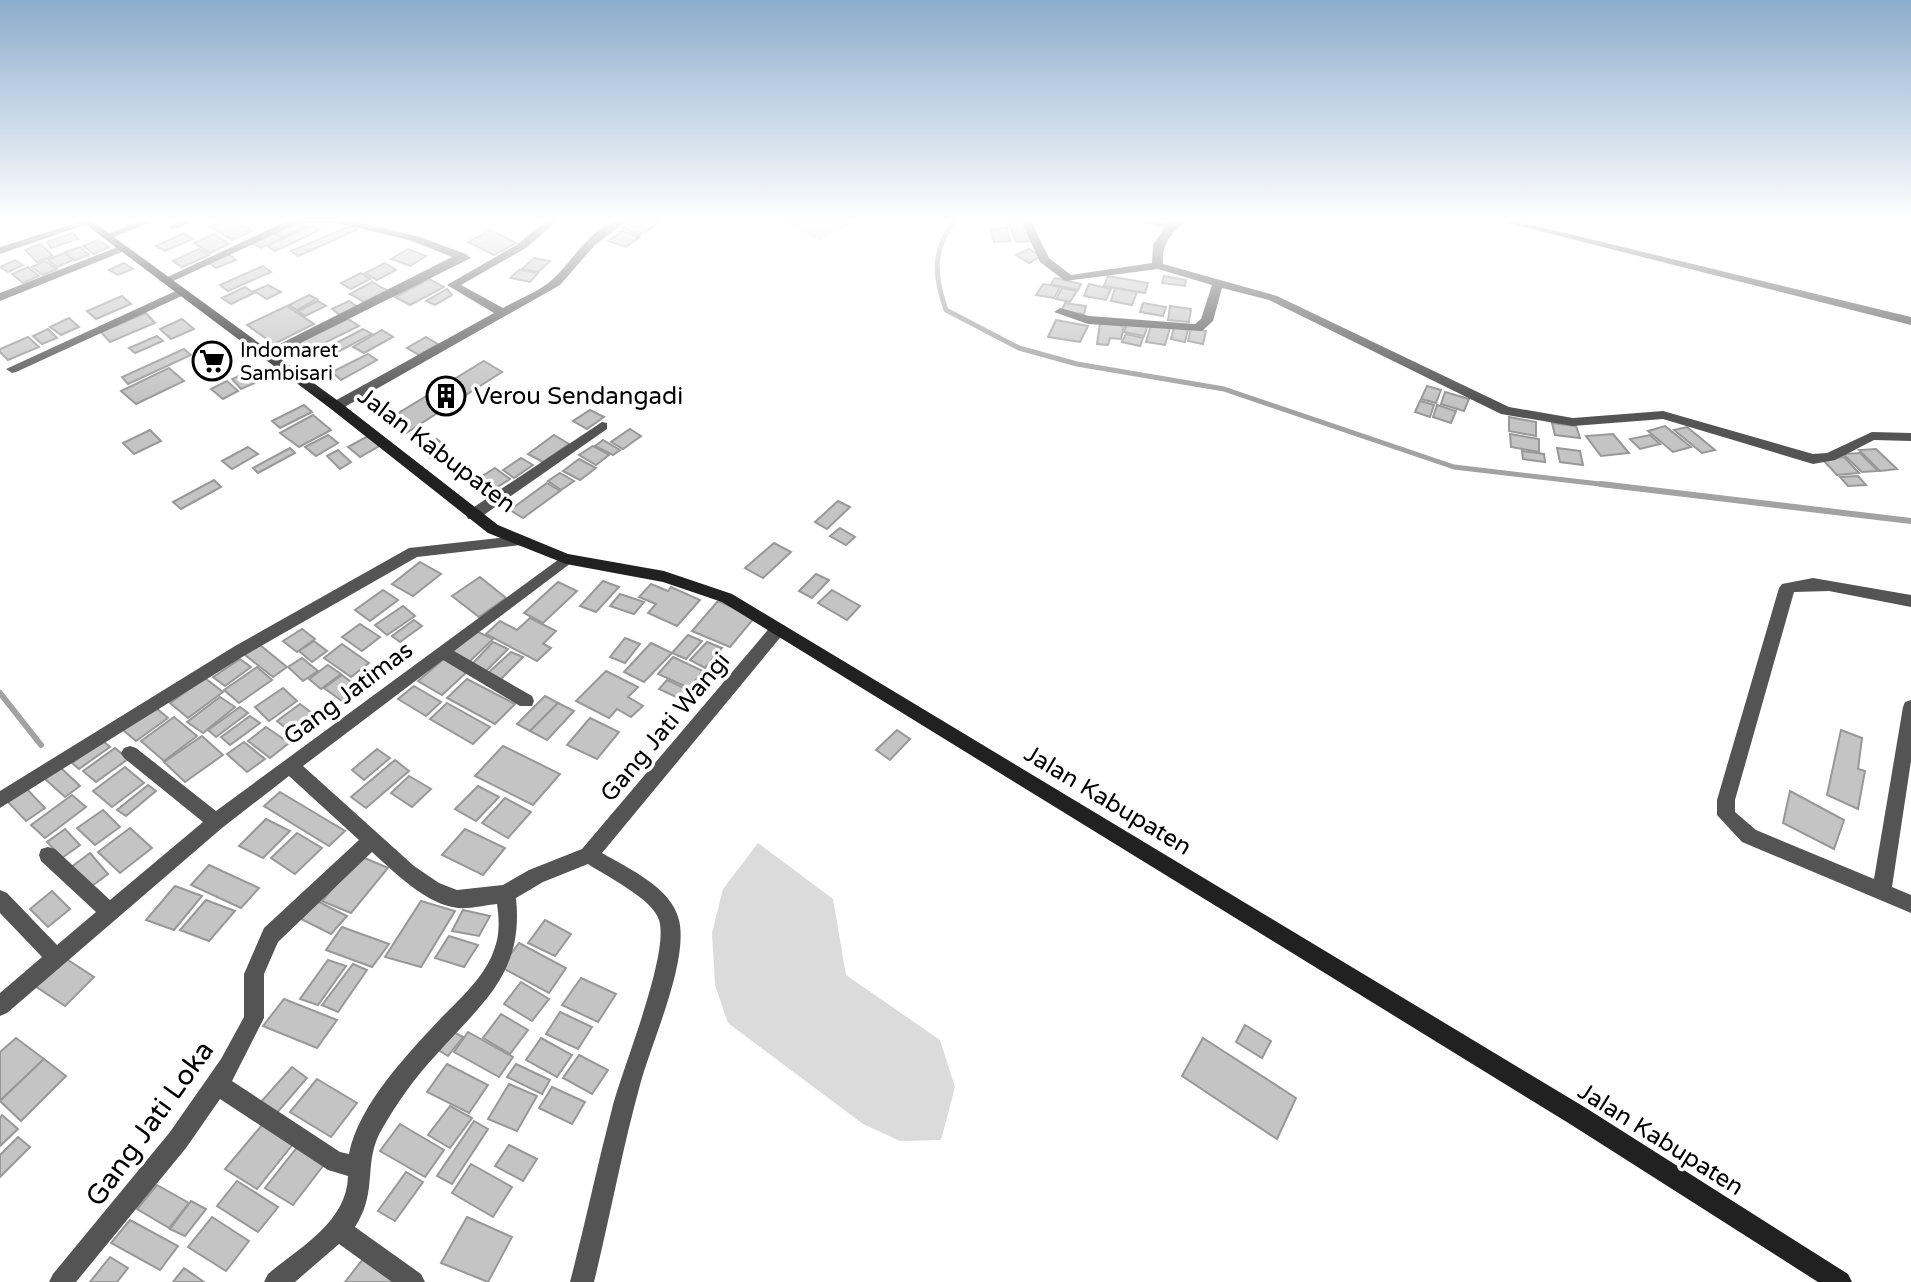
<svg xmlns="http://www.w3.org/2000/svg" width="1911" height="1282" viewBox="0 0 1911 1282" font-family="'Varela Round',sans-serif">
<rect width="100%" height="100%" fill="#fff"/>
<!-- green -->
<g fill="#dbdbdb">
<path d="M782,221h73l-35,20z"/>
<path d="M758,843l75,56 13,76 94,65 15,47 -14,53 -41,1 -37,-17 -135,-101 -13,-38 -3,-52 11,-44z"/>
</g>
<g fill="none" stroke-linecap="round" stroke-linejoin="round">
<!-- stream-far1 -->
<path stroke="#a2a2a2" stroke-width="5" d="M954,221c-22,31 -20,54 -8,89l73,38 58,16 147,25 230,78 163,19"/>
<!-- stream -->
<g stroke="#a2a2a2" stroke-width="6">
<path d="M1601,484l310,37"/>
<path d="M0,693l41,52"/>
</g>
</g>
<!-- building -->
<g fill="#c4c4c4" stroke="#989898" stroke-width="2">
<path d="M223,221h12l17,10 -20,9 -22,-14z"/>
<path d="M298,221l9,5 -24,11 -8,-5z"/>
<path d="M634,221h19l6,2 -19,12 -18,-7z"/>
<path d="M1008,221h14l9,20 -15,1z"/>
<path d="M312,225l8,5 -45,21 -8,-5z"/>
<path d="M350,226l7,4 -59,26 -7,-5z"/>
<path d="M1007,228l3,13 -16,1 -3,-13z"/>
<path d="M491,230l25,13 -22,12 -26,-13z"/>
<path d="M622,231l18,6 -14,10 -18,-6z"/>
<path d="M73,233l5,6 -27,9 -4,-6z"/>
<path d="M184,233l9,6 -28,12 -9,-5z"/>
<path d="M272,233l10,5 -21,10 -10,-5z"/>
<path d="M213,234l16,10 -19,9 -16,-10z"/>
<path d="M98,240l11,7 -15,7 -11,-8z"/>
<path d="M41,244l12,12 -16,6 -12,-12z"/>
<path d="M80,247l9,8 -14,5 -10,-8z"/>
<path d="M199,249l10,6 -27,12 -9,-6z"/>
<path d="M408,249l18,7 -16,10 -19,-7z"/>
<path d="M1029,249l12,7 -12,7 -13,-8z"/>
<path d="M64,253l9,7 -16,7 -9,-7z"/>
<path d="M228,254l8,6 -20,8 -8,-6z"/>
<path d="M534,258l16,3 -12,11 -16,-3z"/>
<path d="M15,260l8,5 -15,7 -8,-5z"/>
<path d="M45,261l12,8 -14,6 -11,-8z"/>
<path d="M124,263l9,6 -15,6 -9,-5z"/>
<path d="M385,263l11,7 -19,10 -12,-7z"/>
<path d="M263,266l8,6 -43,19 -8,-6z"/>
<path d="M28,267l11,9 -16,7 -11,-9z"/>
<path d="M519,270l19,3 -8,9 -20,-4z"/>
<path d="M361,273l9,6 -19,10 -10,-6z"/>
<path d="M1108,276l40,7 -3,10 -41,-7z"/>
<path d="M1164,276l22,4 -1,6 -23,-3z"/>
<path d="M1055,278l26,6 -3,6 -27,-6z"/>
<path d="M429,279l15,8 -34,18 -15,-8z"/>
<path d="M372,282l18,10 -22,12 -18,-10z"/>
<path d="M1043,284l17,3 -6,11 -18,-3z"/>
<path d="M1089,284l22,5 -5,11 -22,-4z"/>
<path d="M268,285l13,7 -14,7 -13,-8z"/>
<path d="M245,287l9,6 -23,11 -9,-6z"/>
<path d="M1062,288l15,3 -7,11 -14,-3z"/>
<path d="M1115,288l22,4 -5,13 -21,-4z"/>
<path d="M447,289l5,6 -17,10 -9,-4z"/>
<path d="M309,295l8,4 -20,11 -8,-5z"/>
<path d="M122,296l9,8 -35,15 -9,-8z"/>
<path d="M318,301l8,5 -21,10 -7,-5z"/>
<path d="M349,301l9,6 -18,8 -8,-6z"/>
<path d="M1065,303l21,3 -2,8 -23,-2z"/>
<path d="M1143,303l23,4 -3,9 -23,-4z"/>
<path d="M287,306l27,18 -40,20 -27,-19z"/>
<path d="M1170,306l21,3 -2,13 -21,-2z"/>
<path d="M146,313l9,10 -45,19 -9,-10z"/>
<path d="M69,318l10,9 -18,8 -11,-8z"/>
<path d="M182,319l12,10 -23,10 -11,-10z"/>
<path d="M348,319l11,7 -57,28 -10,-8z"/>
<path d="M1056,320l32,6 -8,16 -32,-5z"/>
<path d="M1100,323l24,3 -3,13 -11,-1 -2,7 -11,-1z"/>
<path d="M1127,324l21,1 -4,11 -20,-4z"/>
<path d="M1151,325l19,3 -5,17 -19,-3z"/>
<path d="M1174,327l14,3 -3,12 -14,-3z"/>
<path d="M1191,328l15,3 -3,13 -15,-3z"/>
<path d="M48,329l9,9 -15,6 -9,-8z"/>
<path d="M363,329l9,5 -44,23 -9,-5z"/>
<path d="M382,330l11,7 -29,16 -11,-6z"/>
<path d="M1126,334l17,4 -3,8 -18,-4z"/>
<path d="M157,336l6,5 -28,12 -6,-5z"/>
<path d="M28,337l11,10 -31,13 -8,-8v-3z"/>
<path d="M426,337l12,7 -19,11 -12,-7z"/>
<path d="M184,349l7,6 -63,29 -6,-7z"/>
<path d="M368,354l9,6 -36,20 -9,-8z"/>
<path d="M484,361l18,11 -96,61 -19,-13z"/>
<path d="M169,368l15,13 -48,23 -15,-13z"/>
<path d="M248,372l9,10 -16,7 -9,-10z"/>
<path d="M227,381l11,10 -15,8 -12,-10z"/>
<path d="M1427,386l14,4 -5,13 -15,-4z"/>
<path d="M1445,392l24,7 -5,12 -23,-7z"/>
<path d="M1420,401l14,4 -4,12 -15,-5z"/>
<path d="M304,405l8,7 -32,16 -8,-7z"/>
<path d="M1437,405l19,6 -5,12 -18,-6z"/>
<path d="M590,410l14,7 -17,12 -14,-8z"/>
<path d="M313,415l18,15 -32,17 -19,-14z"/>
<path d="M1509,417l27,5v14l-27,-5z"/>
<path d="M1552,423l24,3 4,12 -25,-3z"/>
<path d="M1665,426l26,21 -18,5 -25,-21z"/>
<path d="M1687,427l28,23 -13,3 -28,-23z"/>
<path d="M630,429l11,7 -18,13 -12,-7z"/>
<path d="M150,430l11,11 -27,13 -11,-11z"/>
<path d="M1510,434l29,5v13l-28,-5z"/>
<path d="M1613,434l16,19 -28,3 -15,-20z"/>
<path d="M328,435l10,8 -22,13 -11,-9z"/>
<path d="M370,435l11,10 -21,12 -12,-10z"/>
<path d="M554,435l15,9 -26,18 -15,-8z"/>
<path d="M1650,435l10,9 -20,5 -10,-10z"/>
<path d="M437,439l10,9 -17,10 -10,-9z"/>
<path d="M603,440l17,10 -7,5 -18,-9z"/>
<path d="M593,446l16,9 -13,10 -17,-10z"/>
<path d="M248,447l10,7 -26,15 -10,-8z"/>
<path d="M290,448l5,5 -37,20 -5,-5z"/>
<path d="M1557,448l23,3 3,14 -23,-3z"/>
<path d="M1876,449l21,20 -17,2 -21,-21z"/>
<path d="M338,450l13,12 -11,7 -13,-13z"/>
<path d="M1522,451l22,3 1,8 -22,-3z"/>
<path d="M1860,453l18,18 -16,1 -19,-18z"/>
<path d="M1844,457l15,16 -22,2 -15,-16z"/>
<path d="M521,458l12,7 -19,13 -11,-8z"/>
<path d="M579,459l17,9 -16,12 -17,-9z"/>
<path d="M495,468l15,11 -19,12 -15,-11z"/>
<path d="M560,473l14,8 -13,9 -13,-9z"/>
<path d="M1858,476l8,9 -18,1 -8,-9z"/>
<path d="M214,480l7,7 -40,22 -8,-7z"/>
<path d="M547,483l13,8 -37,27 -13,-8z"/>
<path d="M838,501l12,6 -23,22 -12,-7z"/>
<path d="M840,528l15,9 -9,8 -16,-9z"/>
<path d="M774,543l17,9 -28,26 -18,-10z"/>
<path d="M420,562l21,12 -28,22 -21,-12z"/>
<path d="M816,574l13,6 -17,18 -13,-7z"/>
<path d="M480,577l26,21 -27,19 -27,-21z"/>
<path d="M603,581l16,6 -23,25 -16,-6z"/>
<path d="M558,582l19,9 -34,32 -19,-10z"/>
<path d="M651,584l17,7 3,-4 29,13 -23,26 -29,-13 8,-9 -17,-7z"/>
<path d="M383,590l15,10 -28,21 -15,-11z"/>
<path d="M832,590l28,16 -13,14 -29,-17z"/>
<path d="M620,594l24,8 -10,12 -24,-8z"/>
<path d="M718,601l37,16 -25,30 -38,-16z"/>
<path d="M403,606l12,10 -28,19 -12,-10z"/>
<path d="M530,618l26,13 -13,13 8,4 -14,13 -51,-27 14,-13 17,9z"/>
<path d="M414,620l8,6 -22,16 -8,-6z"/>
<path d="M360,624l20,13 -18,14 -20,-14z"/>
<path d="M302,629l13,10 -18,13 -14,-11z"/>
<path d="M476,631l17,8 -25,24 -18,-9z"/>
<path d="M688,635l14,6 -16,18 -14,-6z"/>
<path d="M625,638l15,6 -15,19 -15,-6z"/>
<path d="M314,641l13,10 -15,11 -13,-11z"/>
<path d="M493,642l15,7 -22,22 -14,-7z"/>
<path d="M707,642l15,6 -17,20 -15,-8z"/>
<path d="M651,643l21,10 -28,29 -20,-10z"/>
<path d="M342,644l27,19 -18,14 -27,-19z"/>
<path d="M260,645l27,22 -14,10 -28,-22z"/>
<path d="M511,652l12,5 -23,23 -12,-7z"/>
<path d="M673,657l30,14 -14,17 -31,-14z"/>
<path d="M302,658l16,13 -15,10 -15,-14z"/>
<path d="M445,658l23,13 -26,24 -24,-14z"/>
<path d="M240,659l11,8 -26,19 -12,-9z"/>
<path d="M328,665l13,9 -20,15 -12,-10z"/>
<path d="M257,667l15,13 -33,23 -15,-13z"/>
<path d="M606,671l32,16 -10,10 15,9 -12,11 -14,-8 -8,9 -33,-17z"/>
<path d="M342,675l21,16 -17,13 -22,-16z"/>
<path d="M205,678l18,14 -35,26 -18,-15z"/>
<path d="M467,679l48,25 -20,20 -48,-26z"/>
<path d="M667,680l32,15 -8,9 -32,-15z"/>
<path d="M414,686l27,16 -15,14 -28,-17z"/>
<path d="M283,688l14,13 -28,20 -14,-14z"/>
<path d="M545,696l13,7 -28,28 -13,-7z"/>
<path d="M220,697l15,10 -32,26 -16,-11z"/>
<path d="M447,703l43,24 -17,17 -43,-25z"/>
<path d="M558,703l16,8 -27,29 -17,-9z"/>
<path d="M300,704l21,16 -23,18 -21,-17z"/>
<path d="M155,707l13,11 -32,23 -13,-11z"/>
<path d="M240,707l8,6 -32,24 -8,-7z"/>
<path d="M250,716l10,7 -30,22 -9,-8z"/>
<path d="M174,717l23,19 -33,25 -23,-20z"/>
<path d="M590,718l29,14 -22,27 -30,-14z"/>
<path d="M266,727l23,16 -19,15 -22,-17z"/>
<path d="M897,730l13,9 -20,21 -14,-10z"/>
<path d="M1841,730l21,8 -4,31 7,2 -7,38 -31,-14z"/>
<path d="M202,736l21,19 -38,27 -21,-20z"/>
<path d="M103,741l7,6 -31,22 -7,-6z"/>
<path d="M244,742l21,17 -18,13 -20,-18z"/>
<path d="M503,746l57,28 -27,31 -58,-29z"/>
<path d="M115,748l13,11 -32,23 -13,-11z"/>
<path d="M377,749l13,9 -26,22 -12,-10z"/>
<path d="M395,760l14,11 -43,37 -15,-11z"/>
<path d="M60,767l20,19 -15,11 -21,-19z"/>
<path d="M125,767l19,16 -32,24 -19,-16z"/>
<path d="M409,776l22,13 -19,18 -21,-14z"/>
<path d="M148,785l8,6 -30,25 -9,-6z"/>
<path d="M478,786l21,11 -23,24 -21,-12z"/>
<path d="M25,787l20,21 -19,13 -20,-21z"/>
<path d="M1790,791l54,29 -10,29 -51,-26z"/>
<path d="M280,792l65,39 -16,15 -65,-40z"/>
<path d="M72,795l14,12 -41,31 -14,-13z"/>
<path d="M505,798l26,14 -23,26 -26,-15z"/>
<path d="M103,810l17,17 -25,18 -18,-17z"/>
<path d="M266,819l24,12 -27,27 -24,-12z"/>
<path d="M130,828l22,20 -32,25 -22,-21z"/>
<path d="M65,829l15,16 -18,13 -15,-16z"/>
<path d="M465,829l40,19 -22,27 -41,-20z"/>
<path d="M297,833l25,15 -27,26 -24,-16z"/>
<path d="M90,853l18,21 -20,15 -18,-21z"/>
<path d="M360,856l28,12 -37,45 -29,-12z"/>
<path d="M209,865l50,23 -18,20 -50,-23z"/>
<path d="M175,886l27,10 -28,34 -28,-10z"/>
<path d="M52,891l18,18 -22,18 -18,-18z"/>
<path d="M206,900l29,11 -26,30 -29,-11z"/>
<path d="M317,901l30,15 -16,18 -30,-15z"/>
<path d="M421,901l34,10 -34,56 -36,-10z"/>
<path d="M463,910l27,6 -11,20 -27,-5z"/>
<path d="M545,920l26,14 -16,22 -27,-13z"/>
<path d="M342,927l47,17 -17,23 -46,-17z"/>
<path d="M449,936l29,9 -14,22 -29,-9z"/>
<path d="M519,943l47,25 -17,25 -48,-26z"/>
<path d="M65,958l29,19 -29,29 -30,-20z"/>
<path d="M328,960l18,6 -28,39 -18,-6z"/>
<path d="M353,964l14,6 -29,42 -16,-7z"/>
<path d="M581,978l35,16 -18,28 -36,-17z"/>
<path d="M521,982l28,17 -17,22 -28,-17z"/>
<path d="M284,999l53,21 -20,28 -54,-22z"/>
<path d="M560,1012l32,15 -14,22 -32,-15z"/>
<path d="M501,1014l27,16 -18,24 -27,-16z"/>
<path d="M1245,1025l26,16 -9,17 -26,-16z"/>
<path d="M450,1030l13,7 -15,19 -13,-8z"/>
<path d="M468,1032l45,25 -14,20 -45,-25z"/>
<path d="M16,1038l28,21 -44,42v-49z"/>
<path d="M541,1038l31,17 -15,22 -31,-17z"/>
<path d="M1203,1038l93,60 -19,41 -95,-63z"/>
<path d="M579,1055l29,15 -16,24 -29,-16z"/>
<path d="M44,1059l22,17 -45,45 -21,-20z"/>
<path d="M447,1064l41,21 -19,28 -42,-21z"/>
<path d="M516,1064l34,16 -8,14 -35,-17z"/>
<path d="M292,1067l15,11 -31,36 -16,-11z"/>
<path d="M317,1079l40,24 -26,34 -41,-25z"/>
<path d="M509,1084l28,12 -20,35 -29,-12z"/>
<path d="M552,1087l33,15 -13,22 -33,-16z"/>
<path d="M450,1106l22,12 -22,30 -22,-13z"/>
<path d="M2,1115l16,14 -18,17v-28z"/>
<path d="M474,1121l14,8 -36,55 -15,-8z"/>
<path d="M400,1124l44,26 -19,27 -45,-26z"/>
<path d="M262,1125l31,19 -36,45 -32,-20z"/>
<path d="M18,1137l12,10 -30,30v-22z"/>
<path d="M509,1145l28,14 -14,22 -28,-15z"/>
<path d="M298,1146l28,16 -33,43 -28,-17z"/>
<path d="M471,1164l41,23 -19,30 -41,-24z"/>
<path d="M406,1172l17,10 -28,39 -17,-10z"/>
<path d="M237,1181l41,26 -20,25 -41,-26z"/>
<path d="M157,1185l32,18 -20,25 -32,-19z"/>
<path d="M191,1201l15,8 -21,27 -15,-7z"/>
<path d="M212,1217l37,24 -23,30 -38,-24z"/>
<path d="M467,1217l45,20 -24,45 -47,-19z"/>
<path d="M130,1220l48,26 -18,24 -49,-27z"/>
<path d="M367,1254l33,28h-55z"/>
<path d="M110,1257l18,11 -11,14h-27z"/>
<path d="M184,1268l20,14h-31z"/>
</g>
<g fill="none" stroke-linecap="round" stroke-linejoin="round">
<!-- street -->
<g fill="#545454" fill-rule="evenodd">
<path d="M82,221l11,1 -93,32v-7z"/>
<path d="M141,221h14l-44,17 -9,-2z"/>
<path d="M180,221h14l-21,9 -5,-3z"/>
<path d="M287,221h66l67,16 46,17 5,4 -205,102 -4,-1v-6l190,-96 -40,-16 -74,-18h-39l-130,60 -10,-2z"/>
<path d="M546,221h11l-31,27 -65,37 42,23c16,-9 37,-17 50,-29 21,-19 42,-60 73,-58l-32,25 -34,39 -219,124h-10v-6l163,-90 -47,-28 71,-41z"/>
<path d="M1021,221h10l18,37 22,17 81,-12 1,-18 11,-17 -20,-5 -1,-2 27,2 4,-2h11c-13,14 -24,21 -22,43l114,32 232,111 64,11 90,-7 150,43 14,-1 45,-21 39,1v8l-37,-1 -39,20 -22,4 -150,-45 -90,7 -72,-12 -232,-114 -47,-12 -9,33 -11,10 -114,-7 -34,-12 6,-4 29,8 106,8 6,-5 11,-34 -54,-16 -93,12 -25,-19z"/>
<path d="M1500,221h16l395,96v8z"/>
<path d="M123,245l6,3 -2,2 -127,51v-8z"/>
<path d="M180,289l6,4 -2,2 -168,77 -4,1 -6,-4z"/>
<path d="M602,422l5,1v6l-129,90h-10l-2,-4 2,-4z"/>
<path d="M516,536l7,5 -2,4 -104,12 -170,97 -247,154v-17l235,-145 174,-98z"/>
<path d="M566,554l5,1 2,4 -2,4 -117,88 78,45 2,5 -2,5h-12l-77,-46 -140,106 111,100 25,17 18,7 46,-5 26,-15 53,-21 190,-224h12l2,4 -2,4 -182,220c27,16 69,34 77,67 10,42 -28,123 -39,165 -18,65 -30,132 -46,197h-24c15,-57 27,-116 42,-173 10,-40 58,-155 47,-189 -6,-21 -53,-44 -71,-56l-45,18 -27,16c8,76 -34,105 -80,157 -21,22 -39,48 -54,74 -20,34 -3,61 -27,98l66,47 4,8h-33l-53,-38 -44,38h-31l4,-8c32,-27 79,-52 80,-98l-20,-6 -108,-71 -34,49 -110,134h-27l4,-8 117,-142 51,-73 23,-42v-43l20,-46 95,-88 -70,-64 -67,52 -215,185 -7,3v-23l42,-36 -42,-44v-23l7,3 50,52 39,-33 -55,-51 -2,-6 2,-6 7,-2 7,2 55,51 93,-78 -79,-64 -3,-5 3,-5 6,-2 6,2 80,63zM372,852c22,20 55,53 86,56 13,1 27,-3 39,-4 2,14 3,29 -2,43 -8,27 -33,50 -52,69 -33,35 -85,89 -94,138l-9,-2 -108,-71 32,-63v-44l14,-32z"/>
<path d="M1813,578l98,17v12l-82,-16 -35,1 -59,208v12l21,18 118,49 29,-172 2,-5 6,-2v61l-19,126 19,8v18l-169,-71 -25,-27v-15l62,-212 3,-4z"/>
</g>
<!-- secondary -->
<path fill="#212121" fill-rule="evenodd" d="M81,221h11l249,182 157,122 70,29 96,17 68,23 854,514 262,166 4,8h-34l-248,-158 -848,-522 -59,-20 -97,-18 -78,-31 -157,-124z"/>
</g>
<!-- sky -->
<linearGradient id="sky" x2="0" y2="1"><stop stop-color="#8cadcc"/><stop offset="0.55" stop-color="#fff"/><stop offset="1" stop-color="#fff" stop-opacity="0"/></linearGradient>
<rect width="1911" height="400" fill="url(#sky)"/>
<!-- icons -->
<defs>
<g id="supermarket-ring" transform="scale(2)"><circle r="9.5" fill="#fff" stroke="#000" stroke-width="1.5"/><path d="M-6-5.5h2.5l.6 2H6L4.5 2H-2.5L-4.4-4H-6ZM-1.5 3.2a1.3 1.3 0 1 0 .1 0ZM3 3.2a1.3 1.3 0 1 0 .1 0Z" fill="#000"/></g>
<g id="building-ring" transform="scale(2)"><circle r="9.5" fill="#fff" stroke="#000" stroke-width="1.5"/><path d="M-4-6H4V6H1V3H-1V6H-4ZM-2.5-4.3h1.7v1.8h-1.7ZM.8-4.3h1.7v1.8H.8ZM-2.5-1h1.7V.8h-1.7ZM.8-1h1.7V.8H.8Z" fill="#000"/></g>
</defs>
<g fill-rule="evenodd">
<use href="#supermarket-ring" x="212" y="361"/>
<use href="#building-ring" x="446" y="396"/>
</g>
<g text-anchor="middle" stroke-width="7" stroke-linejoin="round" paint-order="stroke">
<!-- far-poi labels -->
<g font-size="20" fill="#000" stroke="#fff" text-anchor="start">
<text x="240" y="357">Indomaret<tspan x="240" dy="23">Sambisari</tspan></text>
</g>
<!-- poi labels -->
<g font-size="24" fill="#000" stroke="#fff" text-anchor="start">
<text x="474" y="404">Verou Sendangadi</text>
</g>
<!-- street labels -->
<g font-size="24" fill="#000" stroke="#fff">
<text transform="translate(437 450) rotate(37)" y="8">Jalan Kabupaten</text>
<text transform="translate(348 693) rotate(-37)" y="8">Gang Jatimas</text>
<text transform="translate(665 727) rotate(-50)" y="8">Gang Jati Wangi</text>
<text transform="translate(1108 800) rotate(31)" y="8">Jalan Kabupaten</text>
<text transform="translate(1661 1139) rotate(32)" y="8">Jalan Kabupaten</text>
</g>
<!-- near-street labels -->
<g font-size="28" fill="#000" stroke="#fff">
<text transform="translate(149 1123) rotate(-54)" y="10">Gang Jati Loka</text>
</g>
</g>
</svg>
